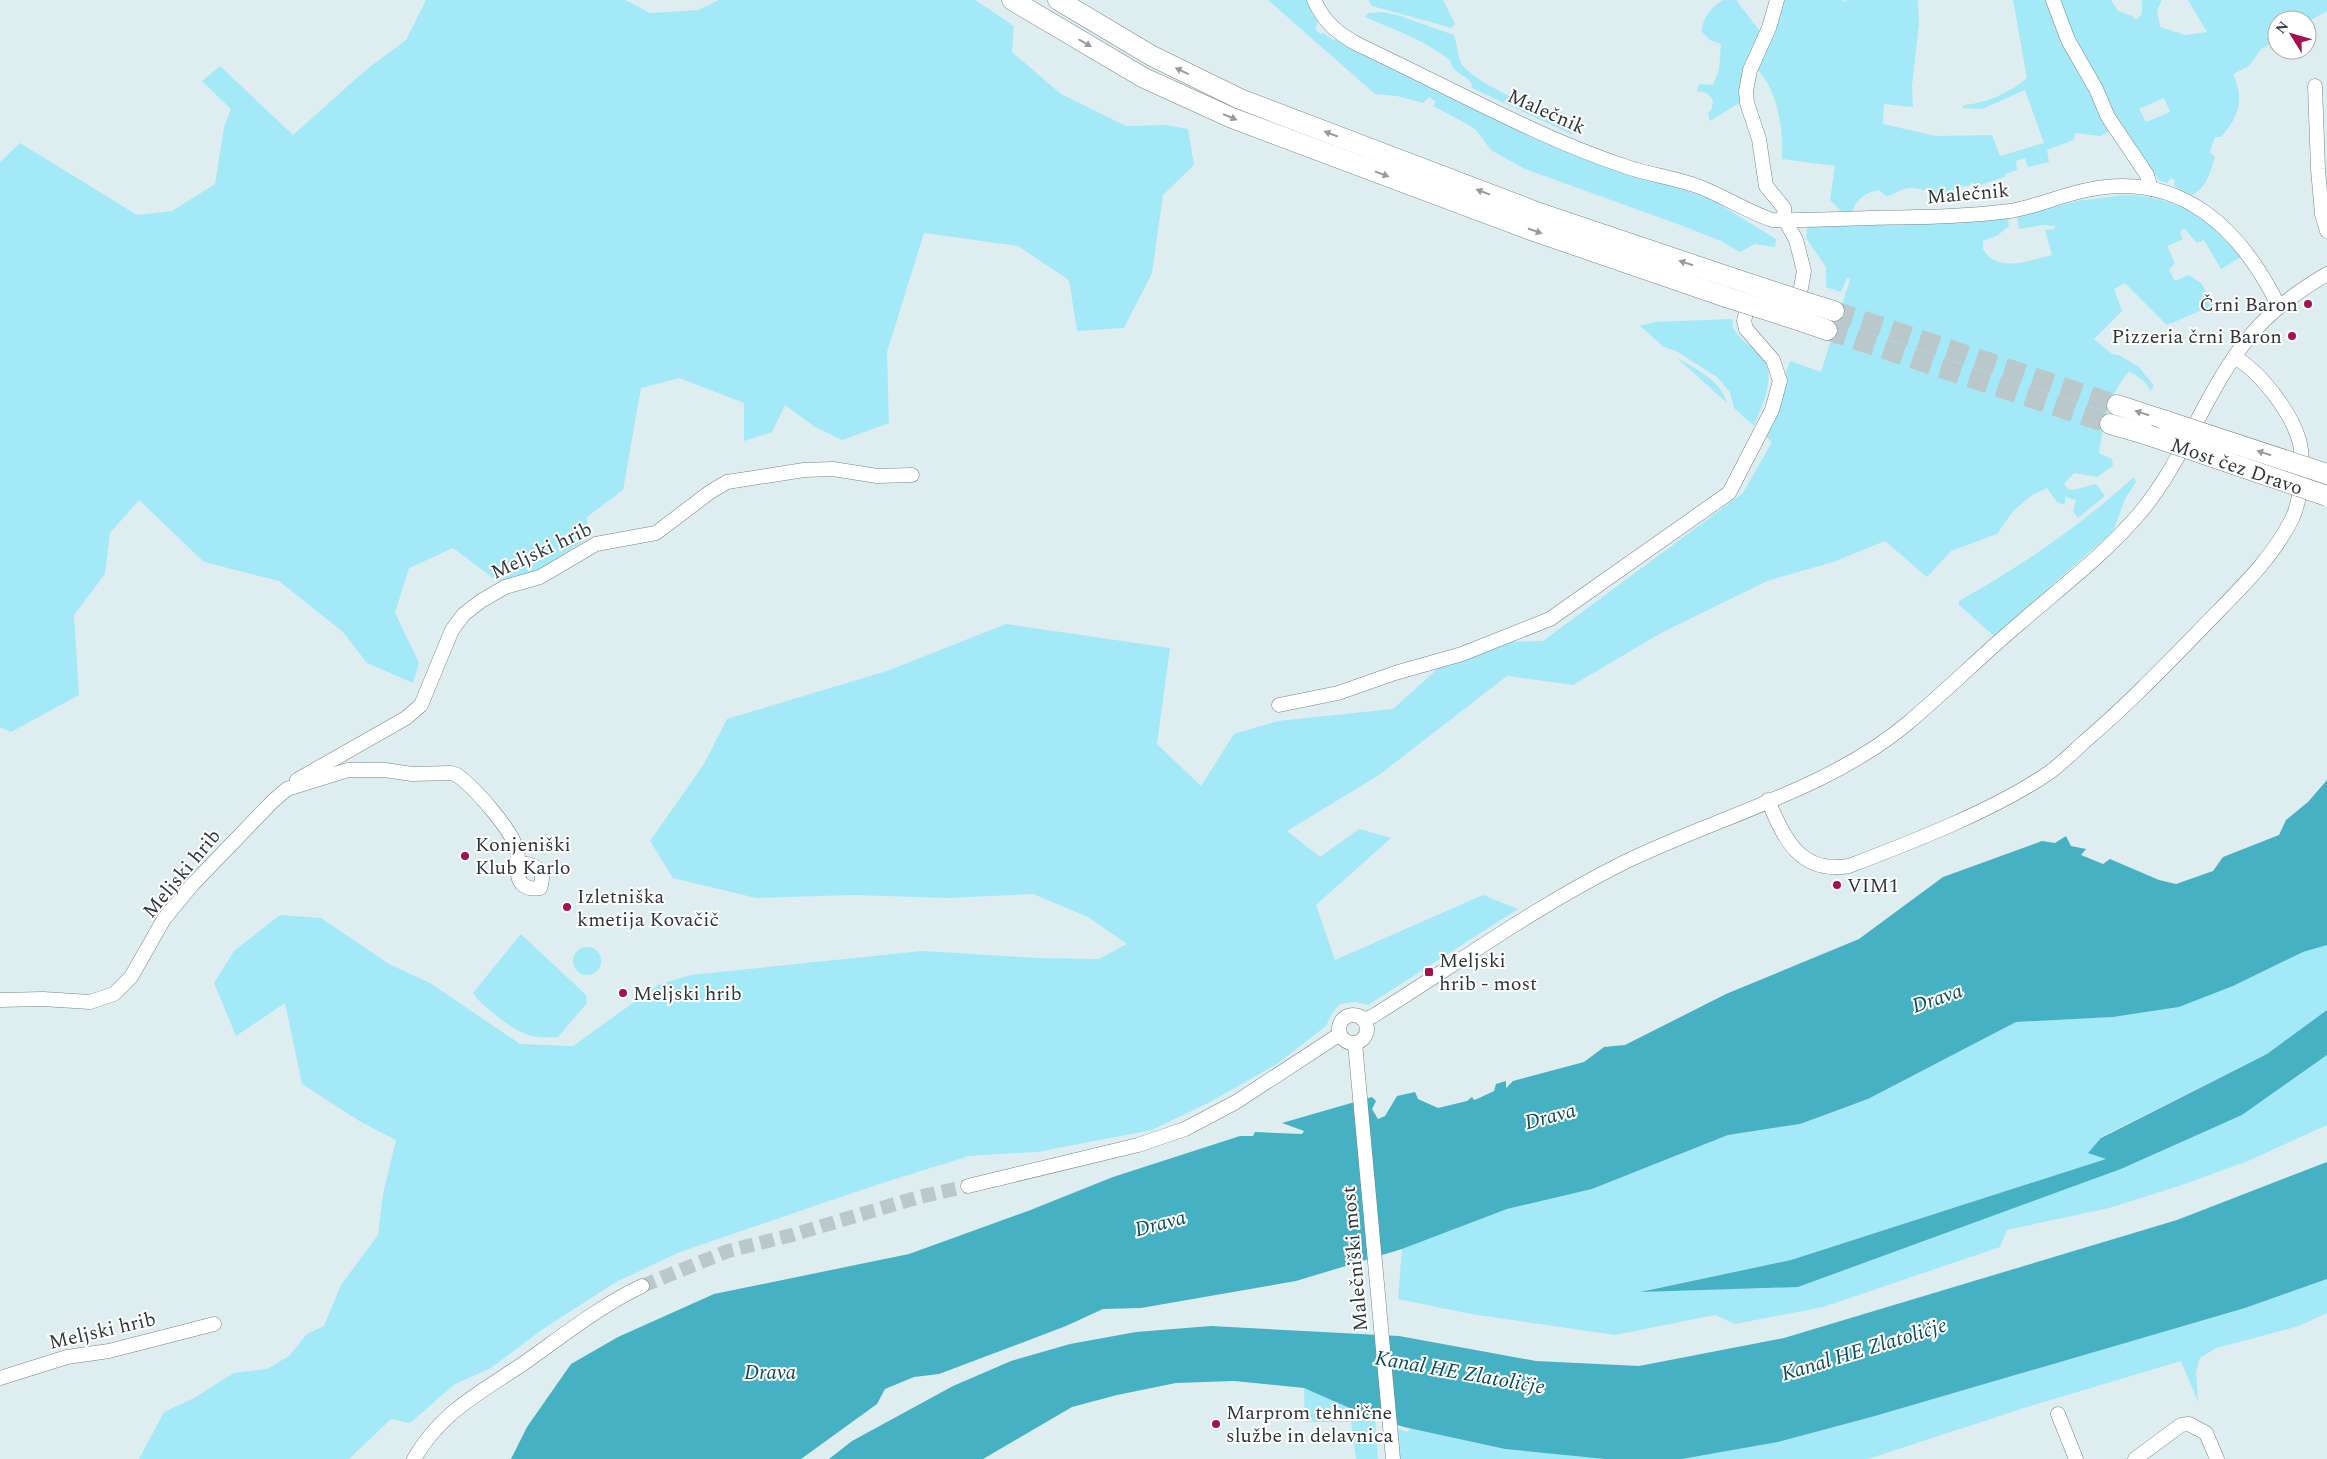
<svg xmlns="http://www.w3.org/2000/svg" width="2327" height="1459" viewBox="0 0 2327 1459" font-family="Spectral,serif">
<rect width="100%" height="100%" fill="#deedf0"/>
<!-- green -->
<g fill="#a4e9f7" fill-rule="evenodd">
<path d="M426,0h199l25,13 48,-3 21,-10h256l39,26 -2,26 49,42 65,32 39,-1 23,4 6,36 -31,30 -11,78 -28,55 -47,3 -8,-51 -51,-34 -94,-13 -37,119 2,71 -47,17 -27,-13 -30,-22 -13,27 -28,9v-38l-65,-25 -38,10 -18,102 -36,27v22l-50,32 -40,10 -44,-33 -44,20 -14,45 24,50 -6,20 -46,-20 -24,-31 -64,-51 -75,-19 -65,-62 -29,33 -5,41 -31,41 5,80 -68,37 -11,-5v-565l20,-19 117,72 35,-4 43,-27 9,-57 7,-18 -29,-28 18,-15 73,69 74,-66 39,-29z"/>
<path d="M1268,0h41l10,20 -4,9 6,5 2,-1 10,7 6,-2 332,148 40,13 65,40 -1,8 -20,-3 -15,8 -19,-11 -38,-15 -158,-57 -34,-19 -15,-20 -9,-6 -34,-18 3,-4 -7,-5 -6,6 -26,-7 -22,-2z"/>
<path d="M1368,0h75l12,24 -4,4 -10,-3 -69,-19z"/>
<path d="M1723,0h13l26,34 -18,66 -34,21 -2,-7 4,-6 1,-8 -6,-7 -10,-2 2,-7 14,1 6,-15 2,-26 -11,-4 -8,-8c0,-15 9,-24 21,-32z"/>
<path d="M1779,0h63l3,2 2,-2h71l1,23 -7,63 1,21 -29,-3 -1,20 53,12 56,-1 8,21 44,-13 -19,-53 -43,19 -20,-1 2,-3c23,-2 45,-12 63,-27l-14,-78h35l63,129 -10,7 -26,-3 -1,7 -27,10 2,12 -21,5 -3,-9 -9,3 1,9 -12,4v3l-25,8 -24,2 -9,11c-12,-4 -31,-13 -43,-9 -7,2 -10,6 -18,7l-7,-6c-12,2 -24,9 -26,22l-12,-1 -11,-11 5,-34 -53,-7c2,-28 -5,-75 -28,-92z"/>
<path d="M2055,0h56l7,11 14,5 4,4 6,-6v-14h20l-5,10 3,17 25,8 22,-3 -19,-32h139v11l-20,11v-2h-30v20l-16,9 -12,17 -16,8c12,27 6,42 -12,63h-6l-5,15 5,5c-5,16 -8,30 -23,38l-18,-9 1,-6 -4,-2 -4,5 -7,-2 -43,-54zM2164,98l6,14 -24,10 -7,-13z"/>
<path d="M1382,12l15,3 57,20c4,11 3,25 11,33 20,21 79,42 106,57l2,10 -101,-47 -1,-6c-9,-9 -18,-9 -21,-22 -26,-20 -55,-30 -85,-43l3,-4z"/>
<path d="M2124,195c49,0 88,23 117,62l-20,12 -17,-29 -7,3 -13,-15 -4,4 3,7 -16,7 8,17 -6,7 6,11 13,-6 13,8 13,22 -47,20 -42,-42 -11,6 8,22 -28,28 18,15 7,1 20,12 15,19 -4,5c-3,-10 -12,-15 -21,-19 -18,16 -27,58 -30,81l13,6 1,7 -16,11 -23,-4 -10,11 4,5 5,1 23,-6 9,12 -27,22 -5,-7 3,-11 -11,-3v8l-8,-3 -10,-14 -15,7 -19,16 -16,23 -46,17 -24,26 -42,-36 -52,21 -66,19 -106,52 -88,52 -66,-9 -128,99 -92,56 33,26 39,-28 32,9 -75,67 19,55 148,-65 35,14 -150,96 -12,-3 -16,2 -8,9 -6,13 -49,38 -67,38 -58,28 -115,22 -68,4 -93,29 -196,67 -64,30 -73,47 -52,39 -36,16 -45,39 -19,-4 -42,40h-210l25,-47 30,-14 40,-25 33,-4 22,-13 18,-22 17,-8 17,-41 37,-50 5,-41 13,-54 -35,-18 -59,-38 -17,-81 -49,33 -22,-53 20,-32 46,-36 41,3 68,46 41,19 90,61 53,2 85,-61 33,-10 231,-24 117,7 60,1 28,-15 -39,-27 -55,-23 -84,4 -96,-3 -97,3 -83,-20 -23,-37 54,-77 23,-45 160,-48 119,-47 164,24 -13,96 44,42 33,-52 44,-13 115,-12 73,-66 77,-2 200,-148 29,-51 -8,-7 26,-74 31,11 29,-93 -3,-1 -6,14 -15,-5v-20l-20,-29 1,-10 7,-3 141,-2 51,-5h2l1,8 -11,9 -15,6v8c14,25 47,11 69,6l-7,-25 9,-1 1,-3 -12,-1 -24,4 -2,-12 59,-16z"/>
<path d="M1733,319c-5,18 28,29 34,46 6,19 -6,43 -13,61l-20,-18 -4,-16 -13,-15 -41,-26 -12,-4 -24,-21 14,-4z"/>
<path d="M1676,357c19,12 45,23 51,46z"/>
<path d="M2134,477l2,5 -11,17 -11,30 -4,5 -116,102 -35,-31v-4c63,-35 122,-76 175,-124z"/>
<path d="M521,934l65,61 1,8 -29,34c-29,3 -44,-7 -65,-24 -8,-7 -15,-12 -20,-20z"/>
<path d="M2327,945v65l-60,44 -166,83 6,22 -316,101 -147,31 154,-4 323,-118 121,-54 85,-60v70l-79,36 -69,25 -70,22 -102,22 -7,17 -177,60 -88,17 -20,-9 -100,20 -144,-21 -73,-15 4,-50 105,-40 85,-20 136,-54 72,-11 68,-25 148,-77 97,-5 66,-10 54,-21 70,-34z"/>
<circle cx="587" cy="961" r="14"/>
<path d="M2327,1279v34l-28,13 -83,22 -16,10 -4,14 2,30 -17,-41 -154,46 -159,52h-186l96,-17 97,-26 370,-108z"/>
<path d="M1304,1388l71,30 3,41h-22l-5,-37h-46z"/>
<path d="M1394,1427l13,5 3,-4 95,21 100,10h-206z"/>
</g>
<!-- water -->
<g fill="#47b1c4">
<path d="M2327,780v165l-24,7 -70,34 -54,21 -66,10 -97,5 -148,77 -68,25 -72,11 -136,54 -85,20 -105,40 -106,32 -155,27 -38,1 -37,17 -127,48 -25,3 -29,12 -8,15 -76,55h-290l16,-32 44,-63 47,-27 96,-43 195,-40 119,-43 85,-34 127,-41h13l2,-4 47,2 2,-3 -22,-8 90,-26 4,4 -4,8 6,10 7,-3 12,-20 18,-4 3,7 20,9 29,-7 5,-4 2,3 3,-1 17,-8 2,-7 10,-3v7l7,-7 71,-19 20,-15 21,-2 101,-51 133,-55 84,-62 99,-36 13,2 11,-7 5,10 15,3 -5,6 22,9 7,-5 49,21 17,4 37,-13 10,-14 56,-22 7,-15 22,-18z"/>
<path d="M2327,1010v45l-85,60 -121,54 -323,118 -158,5 151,-32 315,-101 -18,-6 13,-15 166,-84z"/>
<path d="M2327,1162v117l-82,29 -370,108 -97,26 -96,17h-77l-100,-10 -101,-22 -36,-11 -64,-28 -70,-7 -58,2 -59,12 -45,12 -89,52h-154l23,-18 101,-55 58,-25 59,-17 66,-12 75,-6 188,10 137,25 103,5 145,-28 393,-118z"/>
</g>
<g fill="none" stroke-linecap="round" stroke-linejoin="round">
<!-- minor-tunnel -->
<path stroke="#bbc8cb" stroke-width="14" stroke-dasharray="14 7" stroke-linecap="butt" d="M642,1286l86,-35 64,-16 127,-38 49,-11"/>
<!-- highway-tunnel -->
<g stroke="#bbc8cb" stroke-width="20" stroke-dasharray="20 10" stroke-linecap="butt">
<path d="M1834,311l283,94"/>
<path d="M1827,330l283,94"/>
</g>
<!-- minor casing -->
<g stroke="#778588" stroke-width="15">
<g id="minor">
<path d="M1314,0c10,22 24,34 45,45 88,41 175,91 268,122 24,8 49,11 73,20 25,10 47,24 72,33 33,1 66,-1 98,-2 47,-1 94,-1 140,-7 26,-4 51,-16 77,-21 93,-20 154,38 192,117"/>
<path d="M1777,0l-8,28 -19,42 -4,21 1,12 12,36 7,47 18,22 1,12 11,20 8,31 -3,17 -7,9 -8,3"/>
<path d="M2053,0l15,40 28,49 12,28 39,58 4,14"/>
<path d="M2315,86l3,83 4,45 5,17"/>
<path d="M1279,705l59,-12 57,-20 67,-19 88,-35 179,-126 43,-83 8,-29 -7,-21 -27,-31 -2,-8 6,-24"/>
<path d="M297,780l109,-62 15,-13 31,-75 12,-16 17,-13 24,-14 35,-10 56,-33 60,-11 54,-41 17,-10 77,-12 29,-1 44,7 35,-1"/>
<path d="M1768,800c16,40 33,74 81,66 63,-24 146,-56 201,-94 12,-9 23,-20 34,-30 40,-34 76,-71 113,-109 34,-36 73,-70 95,-114 9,-19 13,-59 7,-79 -8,-28 -39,-69 -65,-83"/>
<path d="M0,1000l43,-1 47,3 24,-8 17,-17 33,-58 28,-34 81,-84 14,-12 61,-19h37l27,4 39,-1 6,2c18,13 55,55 60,75 3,11 -3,25 5,34 6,5 11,5 18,4 7,-19 -5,-24 -22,-25"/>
<circle cx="1353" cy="1029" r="14"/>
<path d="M1363,1020l10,-4c82,-51 162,-109 248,-152 93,-46 210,-75 288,-142 38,-32 73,-67 111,-99 40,-35 84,-68 119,-109 46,-54 66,-124 111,-178 21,-26 48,-45 77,-62"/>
<path d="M1355,1043l38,416"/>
<path d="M968,1186l170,-41 47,-16 51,-27 104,-68"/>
<path d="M0,1378l67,-21 42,-6 105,-27"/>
<path d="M2058,1414l18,45"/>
<path d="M414,1459c28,-49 68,-67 113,-98 38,-27 73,-55 115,-75"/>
<path d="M2135,1459l46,-34 8,-1 17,9 11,26"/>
</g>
</g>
<!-- highway casing -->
<g stroke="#778588" stroke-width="21">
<g id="highway">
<path d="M1012,0l132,78 88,40 299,112 195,67"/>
<path d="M1058,0l94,56 88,43 299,114 193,65"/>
<path d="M1811,304l23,7"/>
<path d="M1804,322l23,8"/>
<path d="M2117,405l49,16"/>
<path d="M2110,424l38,11"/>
</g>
</g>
<!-- minor -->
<use href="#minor" stroke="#fff" stroke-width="14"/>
<!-- highway -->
<use href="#highway" stroke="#fff" stroke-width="20"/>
<!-- highway-bridge casing -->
<g stroke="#778588" stroke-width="21" stroke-linecap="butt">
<g id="highway-bridge">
<path d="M1732,278l79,26"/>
<path d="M1726,297l78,25"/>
<path d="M2166,421l161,53"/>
<path d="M2148,435l179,61"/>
</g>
</g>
<!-- highway-bridge -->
<use href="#highway-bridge" stroke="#fff" stroke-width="20"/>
</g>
<!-- one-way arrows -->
<defs><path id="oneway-solid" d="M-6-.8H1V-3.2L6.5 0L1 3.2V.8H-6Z" transform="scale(1.25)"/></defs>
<g fill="#989a9c">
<use href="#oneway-solid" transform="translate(1085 43) rotate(30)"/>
<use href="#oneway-solid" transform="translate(1182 71) rotate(-154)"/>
<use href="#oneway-solid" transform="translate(1230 117) rotate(23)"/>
<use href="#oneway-solid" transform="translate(1331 134) rotate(-159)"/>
<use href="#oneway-solid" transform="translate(1382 174) rotate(21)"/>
<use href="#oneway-solid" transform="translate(1483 192) rotate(-159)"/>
<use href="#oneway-solid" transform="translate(1535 231) rotate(19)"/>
<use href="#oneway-solid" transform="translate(1686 263) rotate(-162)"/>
<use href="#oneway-solid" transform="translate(2142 413) rotate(-162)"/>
<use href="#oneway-solid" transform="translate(2264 453) rotate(-162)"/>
</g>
<!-- markers -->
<g fill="#a31152" stroke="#fff" stroke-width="2">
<circle cx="2308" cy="304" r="5"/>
<circle cx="2292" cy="336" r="5"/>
<circle cx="465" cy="856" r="5"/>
<circle cx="1837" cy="885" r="5"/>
<circle cx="567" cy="907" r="5"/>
<rect x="1424" y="967" width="10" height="10" rx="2.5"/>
<circle cx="623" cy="993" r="5"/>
<circle cx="1216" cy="1424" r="5"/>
</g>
<g text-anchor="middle" stroke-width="4" stroke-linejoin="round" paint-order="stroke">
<!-- street labels -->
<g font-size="20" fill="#313638" stroke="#fff">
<text transform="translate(1547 111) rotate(24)" y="7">Malečnik</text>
<text transform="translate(1968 193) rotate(-5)" y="7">Malečnik</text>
<text transform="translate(2237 466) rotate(19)" y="7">Most čez Dravo</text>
<text transform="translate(541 550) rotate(-25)" y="7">Meljski hrib</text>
<text transform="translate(181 873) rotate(-50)" y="7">Meljski hrib</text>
<text transform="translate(1354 1259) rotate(-95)" y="7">Malečniški most</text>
<text transform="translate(102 1330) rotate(-13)" y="7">Meljski hrib</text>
</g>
<!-- poi labels -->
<g font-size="20" fill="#313638" stroke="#fff" text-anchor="start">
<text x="2298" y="311" text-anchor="end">Črni Baron</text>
<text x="2282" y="343" text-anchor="end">Pizzeria črni Baron</text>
<text x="475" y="851">Konjeniški<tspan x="475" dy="23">Klub Karlo</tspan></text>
<text x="1847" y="892">VIM1</text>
<text x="577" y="903">Izletniška<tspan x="577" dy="23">kmetija Kovačič</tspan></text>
<text x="1439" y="967">Meljski<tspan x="1439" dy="23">hrib - most</tspan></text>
<text x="633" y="1000">Meljski hrib</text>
<text x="1226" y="1419">Marprom tehnične<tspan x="1226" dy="23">službe in delavnica</tspan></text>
</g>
<!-- water labels -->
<g font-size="21" font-style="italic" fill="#0d4c56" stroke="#fff">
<text transform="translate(1937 998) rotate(-19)" y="7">Drava</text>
<text transform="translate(1550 1116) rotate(-15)" y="7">Drava</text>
<text transform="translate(1160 1223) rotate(-15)" y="7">Drava</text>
<text transform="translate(1864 1349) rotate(-17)" y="7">Kanal HE Zlatoličje</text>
<text x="770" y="1379">Drava</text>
<text transform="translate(1460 1372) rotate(10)" y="7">Kanal HE Zlatoličje</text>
</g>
</g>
<!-- north arrow -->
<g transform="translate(2292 35) rotate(307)"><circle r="24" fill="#ffffff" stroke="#adafaf"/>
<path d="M0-4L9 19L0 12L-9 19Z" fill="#a31152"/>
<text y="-8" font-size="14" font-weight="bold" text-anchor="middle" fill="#313638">N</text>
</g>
</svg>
